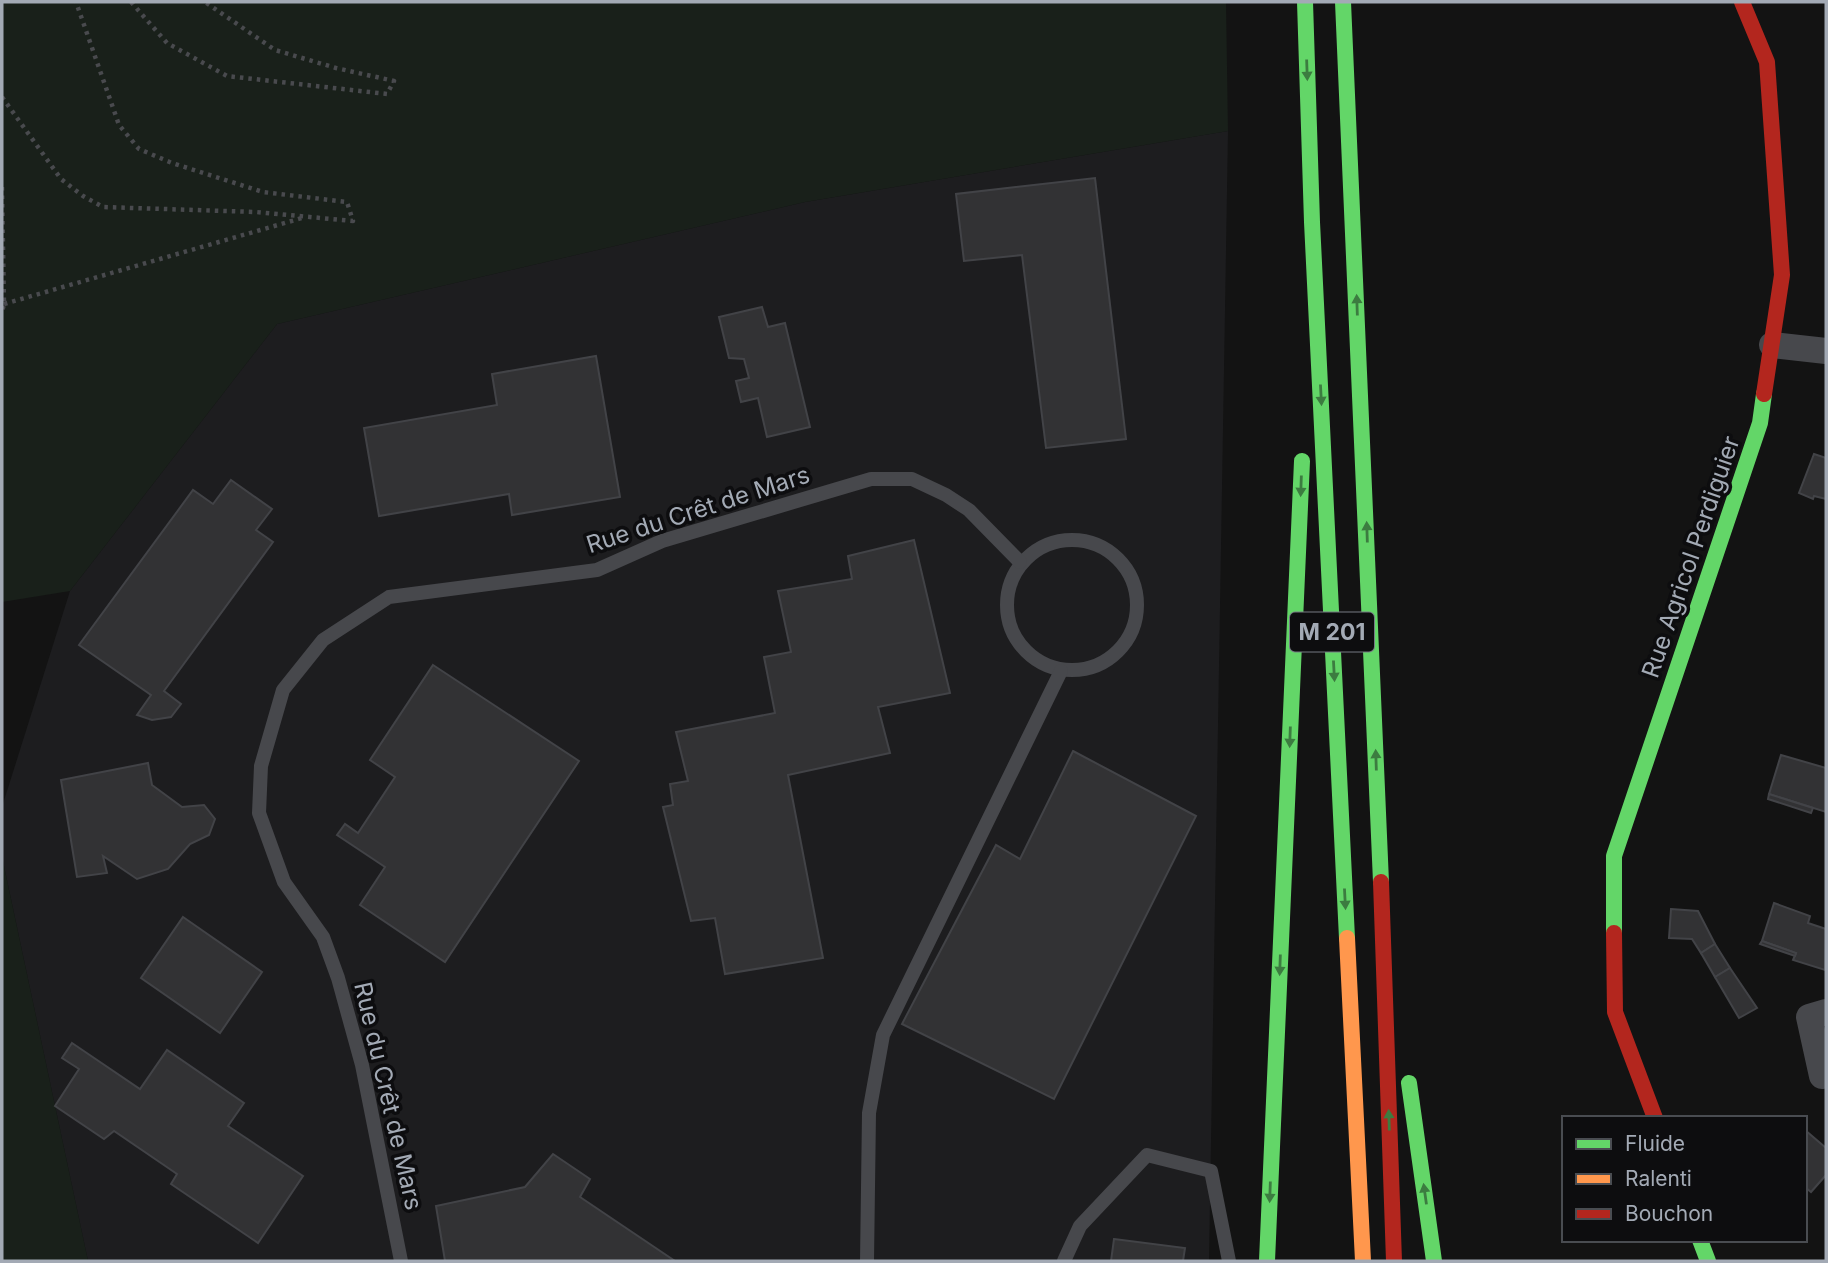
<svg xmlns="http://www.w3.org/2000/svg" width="1828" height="1263" viewBox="0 0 1828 1263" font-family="Inter,sans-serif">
<rect width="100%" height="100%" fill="#131313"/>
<!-- built -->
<path fill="#1d1d1f" d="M1228,131l-19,1130h-1121l-86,-404v-50l68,-216 207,-267 528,-122z"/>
<!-- green -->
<g fill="#19201a">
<path d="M2,2h1224l2,129 -423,71 -528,122 -207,267 -68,11z"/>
<path d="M2,857l86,404h-86z"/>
</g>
<!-- building -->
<g fill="#323234" stroke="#424347" stroke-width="2">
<path d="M1095,178l31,261 -80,9 -24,-193 -58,6 -8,-67z"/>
<path d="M762,307l6,20 17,-4 25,104 -43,10 -9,-39 -17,4 -5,-21 13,-3 -5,-19 -15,-1 -10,-41z"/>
<path d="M596,356l24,141 -108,18 -3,-21 -130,22 -15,-88 133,-23 -5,-31z"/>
<path d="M1814,454l12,4v41l-12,-3 -1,3 -14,-6z"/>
<path d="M231,480l41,29 -16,21 17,12 -109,149 17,13 -10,13 -19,3 -15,-5 14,-20 -72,-50 114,-155 20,14z"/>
<path d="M914,540l36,153 -72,14 12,46 -102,22 35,183 -98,16 -10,-56 -24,3 -28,-114 10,-2 -3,-21 18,-3 -12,-49 99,-19 -11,-56 27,-5 -13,-61 74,-12 -4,-23z"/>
<path d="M433,665l146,96 -134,201 -85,-57 25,-38 -48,-32 8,-11 13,9 37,-56 -25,-17z"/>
<path d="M1073,751l123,65 -142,283 -152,-75 94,-179 24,14z"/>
<path d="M1781,755l45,13v44l-57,-18z"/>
<path d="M148,763l4,22 30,22 22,-2 11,14 -6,16 -19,9 -22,25 -31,10 -34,-23 4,17 -30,4 -16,-97z"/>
<path d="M1769,794l44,14 -2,5 -43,-14z"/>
<path d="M1774,903l36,13 -2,7 18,6 -1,41 -32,-10 3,-7 -34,-12z"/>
<path d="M1671,909l27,2 17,33 -14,9 -9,-14 -23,-1z"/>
<path d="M183,917l79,55 -42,61 -79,-55z"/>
<path d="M1762,941l34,12 -1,3 -35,-12z"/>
<path d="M1715,944l15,24 -15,9 -14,-24z"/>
<path d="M1730,968l27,40 -18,10 -24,-41z"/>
<path d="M72,1043l68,46 27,-39 77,53 -16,23 75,50 -45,67 -87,-59 6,-10 -63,-43 -10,8 -49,-33 24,-37 -17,-11z"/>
<path d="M1805,1130l21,18v27l-15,17 -6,-5z"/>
<path d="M553,1154l37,25 -10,18 95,64h-230l-9,-55 89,-19z"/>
<path d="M1114,1239l71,9 -2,13h-72z"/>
</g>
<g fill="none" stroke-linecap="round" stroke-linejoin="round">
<!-- path -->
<g stroke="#494a4e" stroke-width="4.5" stroke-dasharray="3.5 5" stroke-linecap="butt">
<path d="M131,2l36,41 60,33 160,18 7,-13 -58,-13 -61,-18 -70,-48"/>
<path d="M2,97l59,82 22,17 20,11 153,5 97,9 -6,-19 -84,-10 -91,-29 -33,-14 -20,-24 -43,-123"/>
<path d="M2,187l2,117 -2,8"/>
<path d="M4,304l298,-86"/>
</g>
<!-- lane -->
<g stroke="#47484c" stroke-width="14">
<circle cx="1072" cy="605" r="65"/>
<path d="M401,1261l-39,-196 -24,-87 -15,-41 -39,-55 -25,-69 2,-47 22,-76 40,-50 66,-43 208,-27 65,-29 209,-62h41l34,16 23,15 51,52"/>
<path d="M867,1261l2,-148 14,-78 178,-364"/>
<path d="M1064,1261l16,-35 67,-71 64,16 18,90"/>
</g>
<!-- street -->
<g stroke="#47484c" stroke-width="26">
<path d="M1772,345l54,6"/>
<path d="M1822,1076l-13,-59 17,-5"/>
</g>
<!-- fast -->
<g stroke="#63d668" stroke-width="16">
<path d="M1305,2l7,220 35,716"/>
<path d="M1343,2l38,880"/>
<path d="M1614,933v-77l146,-433 4,-29"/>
<path d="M1409,1083l25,178"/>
<path d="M1700,1240l8,21"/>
<path d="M1267,1261l35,-800"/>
</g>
<!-- slow -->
<path stroke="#ff974d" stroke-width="16" d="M1347,938l16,323"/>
<!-- jam -->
<g stroke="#b3261e" stroke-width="16">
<path d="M1742,2l25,60 15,213 -18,119"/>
<path d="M1381,882l13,379"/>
<path d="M1614,933l1,79 40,106"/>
</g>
</g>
<!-- one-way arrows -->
<defs><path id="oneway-solid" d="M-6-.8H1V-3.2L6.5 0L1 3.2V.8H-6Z" transform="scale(1.75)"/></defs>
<g fill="#3c7c40">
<use href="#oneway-solid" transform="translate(1307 70) rotate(88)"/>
<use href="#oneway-solid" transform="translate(1357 305) rotate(-92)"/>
<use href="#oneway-solid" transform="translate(1321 395) rotate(87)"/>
<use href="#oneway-solid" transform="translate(1301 486) rotate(92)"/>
<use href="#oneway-solid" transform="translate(1367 532) rotate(-92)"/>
<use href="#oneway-solid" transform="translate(1334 671) rotate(87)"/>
<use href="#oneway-solid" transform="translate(1290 737) rotate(92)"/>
<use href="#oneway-solid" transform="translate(1376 760) rotate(-92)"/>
<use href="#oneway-solid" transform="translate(1345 899) rotate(87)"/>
<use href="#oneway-solid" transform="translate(1280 965) rotate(92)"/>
<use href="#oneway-solid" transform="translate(1389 1120) rotate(-92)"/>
<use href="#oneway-solid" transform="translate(1270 1192) rotate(92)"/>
<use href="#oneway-solid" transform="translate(1425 1194) rotate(-98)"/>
</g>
<g text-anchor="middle" stroke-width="7" stroke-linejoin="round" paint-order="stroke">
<!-- shield labels -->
<rect fill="#0d0d0f" stroke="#767b83" stroke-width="2" x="1290" y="612.5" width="84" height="39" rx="5"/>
<g font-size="23" font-weight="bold" fill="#a3aab5">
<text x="1332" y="640">M 201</text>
</g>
<!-- street labels -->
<g font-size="24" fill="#a3aab5" stroke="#0d0d0f">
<text transform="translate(698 510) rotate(-18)" y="8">Rue du Crêt de Mars</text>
<text transform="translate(1691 557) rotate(-71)" y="8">Rue Agricol Perdiguier</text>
<text transform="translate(388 1096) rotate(77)" y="8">Rue du Crêt de Mars</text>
</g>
</g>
<!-- border -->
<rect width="1828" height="1263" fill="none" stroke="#a3aab5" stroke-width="7"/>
<!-- legend -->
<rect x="1562" y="1116" width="245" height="126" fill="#0d0d0f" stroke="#494c51" stroke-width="2"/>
<rect x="1576" y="1139" width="35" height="10" fill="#63d668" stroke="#494c51" stroke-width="2"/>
<text x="1625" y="1151" font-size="21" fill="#a3aab5">Fluide</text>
<rect x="1576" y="1174" width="35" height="10" fill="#ff974d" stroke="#494c51" stroke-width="2"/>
<text x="1625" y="1186" font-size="21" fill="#a3aab5">Ralenti</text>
<rect x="1576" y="1209" width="35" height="10" fill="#b3261e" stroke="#494c51" stroke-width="2"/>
<text x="1625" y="1221" font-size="21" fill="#a3aab5">Bouchon</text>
</svg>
